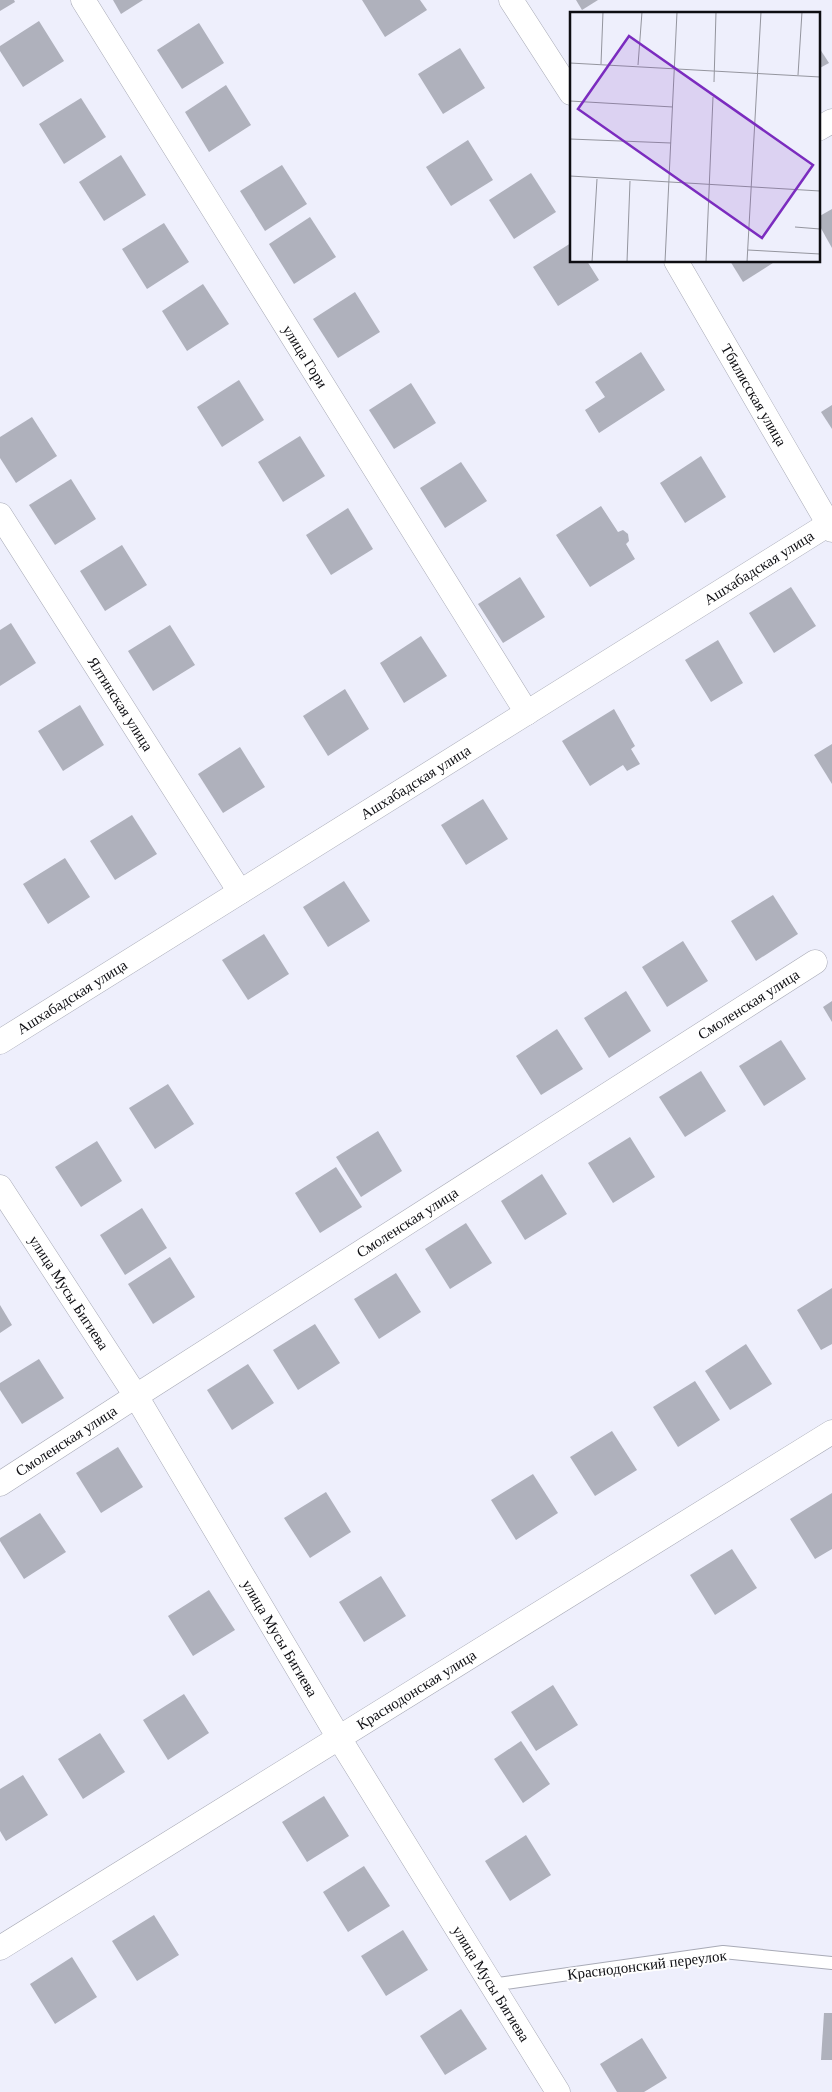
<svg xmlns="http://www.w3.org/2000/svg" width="832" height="2092" viewBox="0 0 832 2092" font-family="Georgia,serif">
<rect width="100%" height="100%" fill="#eeeffc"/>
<!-- building -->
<g fill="#afb1bc">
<path d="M0,0h14l1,2 -15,9z"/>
<path d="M113,0h30l-22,14z"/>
<path d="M362,0h58l7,10 -42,27z"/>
<path d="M576,0h22l-16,10z"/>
<path d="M39,21l25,40 -41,26 -23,-36v-5z"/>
<path d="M199,23l25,40 -42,26 -25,-39z"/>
<path d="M818,46l11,17 -11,6z"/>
<path d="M460,48l25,40 -42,26 -25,-40z"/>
<path d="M226,85l25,40 -42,27 -24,-40z"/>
<path d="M81,98l25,39 -42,27 -25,-40z"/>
<path d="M468,140l25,40 -42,26 -25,-39z"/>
<path d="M121,155l25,40 -42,26 -25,-39z"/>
<path d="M282,165l25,39 -42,27 -25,-40z"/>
<path d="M531,173l25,39 -42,27 -25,-39z"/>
<path d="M832,209v39l-14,-25v-6z"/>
<path d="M310,217l26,40 -42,27 -25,-40z"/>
<path d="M164,223l25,39 -42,27 -25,-40z"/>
<path d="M571,243v18h16l12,19 -41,26 -25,-39z"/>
<path d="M730,261h46l-33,21z"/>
<path d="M203,284l26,40 -42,27 -25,-40z"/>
<path d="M355,292l25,40 -42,26 -25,-39z"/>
<path d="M641,352l24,38 -66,43 -14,-23 20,-13 -10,-15z"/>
<path d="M239,380l25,40 -42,27 -25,-40z"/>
<path d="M411,383l25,40 -42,26 -25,-39z"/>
<path d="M832,405v24l-11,-17z"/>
<path d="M32,417l25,39 -41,27 -16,-25v-21z"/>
<path d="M300,436l25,40 -42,26 -25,-40z"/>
<path d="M701,456l25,41 -41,26 -25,-40z"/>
<path d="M461,462l26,39 -42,27 -25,-40z"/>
<path d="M71,479l25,40 -41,26 -26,-40z"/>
<path d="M601,506l17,26 5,-2 5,4 1,7 -3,3 9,15 -45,28 -34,-52z"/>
<path d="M348,508l25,41 -42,26 -25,-40z"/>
<path d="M122,545l25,40 -42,26 -25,-40z"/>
<path d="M520,577l25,40 -42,26 -25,-39z"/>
<path d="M791,587l25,39 -42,27 -25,-40z"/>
<path d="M11,623l25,40 -36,23v-56z"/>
<path d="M170,625l25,40 -42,26 -25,-40z"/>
<path d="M421,636l26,40 -43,27 -24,-40z"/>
<path d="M718,640l25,43 -32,19 -26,-42z"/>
<path d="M345,689l24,40 -41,27 -25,-40z"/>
<path d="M80,705l24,40 -41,26 -25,-40z"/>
<path d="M614,709l21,37 -4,3 9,15 -13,7 -4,-6 -33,21 -28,-45z"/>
<path d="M832,744v40l-18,-29z"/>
<path d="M240,747l25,40 -42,26 -25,-39z"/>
<path d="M483,799l25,40 -42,26 -25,-40z"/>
<path d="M132,815l25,39 -42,26 -25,-39z"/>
<path d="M65,858l25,39 -42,27 -25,-40z"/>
<path d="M344,881l26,40 -42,26 -25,-40z"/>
<path d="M773,895l25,39 -42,27 -25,-40z"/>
<path d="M264,934l25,40 -41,26 -26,-40z"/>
<path d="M683,941l25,40 -41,26 -25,-40z"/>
<path d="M626,991l25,40 -42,27 -25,-40z"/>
<path d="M832,1001v21l-9,-15z"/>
<path d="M557,1029l26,40 -42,26 -25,-39z"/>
<path d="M781,1040l25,39 -42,27 -25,-40z"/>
<path d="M701,1071l25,40 -41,26 -26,-40z"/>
<path d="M168,1084l26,40 -39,25 -26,-41z"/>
<path d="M378,1131l24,40 -41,26 -25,-40z"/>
<path d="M630,1137l25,40 -42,26 -25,-40z"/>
<path d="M97,1141l25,40 -41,26 -26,-40z"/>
<path d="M336,1167l26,40 -42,26 -25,-40z"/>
<path d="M542,1174l25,40 -42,26 -24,-39z"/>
<path d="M142,1208l25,40 -42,27 -25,-40z"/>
<path d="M466,1223l26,40 -42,26 -25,-40z"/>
<path d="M170,1257l25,40 -42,27 -25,-40z"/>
<path d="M396,1273l25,39 -42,27 -25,-40z"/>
<path d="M832,1288v56l-11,6 -24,-40z"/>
<path d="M0,1305l12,20 -12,8z"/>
<path d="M315,1324l25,39 -42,27 -25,-40z"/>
<path d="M746,1344l26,40 -42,26 -25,-39z"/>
<path d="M39,1359l25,39 -42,26 -22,-34v-7z"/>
<path d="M248,1364l26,39 -42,27 -25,-40z"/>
<path d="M695,1381l25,39 -42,27 -25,-40z"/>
<path d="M612,1431l25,39 -42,26 -25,-39z"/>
<path d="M118,1447l25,40 -42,26 -25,-40z"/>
<path d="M533,1474l25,39 -42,27 -25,-40z"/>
<path d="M326,1492l25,40 -41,26 -26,-40z"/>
<path d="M832,1493v56l-17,10 -25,-40z"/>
<path d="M40,1513l26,39 -42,27 -24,-38v-3z"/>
<path d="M732,1549l25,39 -42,27 -25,-40z"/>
<path d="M381,1576l25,40 -42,26 -25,-40z"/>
<path d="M209,1590l26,40 -42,26 -25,-40z"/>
<path d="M553,1685l25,40 -42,26 -25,-39z"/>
<path d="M184,1694l25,39 -41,27 -25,-40z"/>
<path d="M100,1733l25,39 -42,27 -25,-40z"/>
<path d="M521,1741l29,43 -27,19 -29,-44z"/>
<path d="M23,1775l25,40 -42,26 -6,-10v-42z"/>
<path d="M324,1796l25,40 -42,26 -25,-40z"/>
<path d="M526,1835l25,40 -41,26 -25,-40z"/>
<path d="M364,1866l26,40 -42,26 -25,-40z"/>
<path d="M154,1915l25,40 -42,26 -25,-40z"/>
<path d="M403,1930l25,40 -42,26 -25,-40z"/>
<path d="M72,1957l25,40 -42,27 -25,-40z"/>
<path d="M461,2009l26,40 -42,26 -25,-39z"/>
<path d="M824,2013h8v47h-11z"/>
<path d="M642,2038l25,40 -23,14h-27l-17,-28z"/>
</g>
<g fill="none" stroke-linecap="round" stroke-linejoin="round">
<!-- service casing -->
<g stroke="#a8aab6" stroke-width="14">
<path id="service" d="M491,1985l232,-33 109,11"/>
</g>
<!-- minor casing -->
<g stroke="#a8aab6" stroke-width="25">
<g id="minor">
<path id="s1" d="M83,0l444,713"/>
<path d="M511,0l60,93"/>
<path d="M818,129l14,-8"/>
<path id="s2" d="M676,261l156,269"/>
<path id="s3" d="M0,515l240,377"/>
<path id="s4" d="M0,1042l832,-520"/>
<path id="s5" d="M0,1187l136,209 203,342 219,354"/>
<path id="s6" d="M0,1484l136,-88 679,-434"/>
<path id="s7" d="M0,1948l832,-516"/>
</g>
</g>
<!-- service -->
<use href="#service" stroke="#fff" stroke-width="12"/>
<!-- minor -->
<use href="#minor" stroke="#fff" stroke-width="24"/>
</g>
<g text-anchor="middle" stroke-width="4" stroke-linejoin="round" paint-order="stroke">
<!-- street labels -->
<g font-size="15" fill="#0e0e12" stroke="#fefefe">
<text dy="5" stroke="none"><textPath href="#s1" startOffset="420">улица Гори</textPath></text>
<text dy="5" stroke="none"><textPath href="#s2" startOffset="155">Тбилисская улица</textPath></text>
<text dy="5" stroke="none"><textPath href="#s4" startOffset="895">Ашхабадская улица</textPath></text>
<text dy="5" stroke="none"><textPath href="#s3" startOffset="224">Ялтинская улица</textPath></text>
<text dy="5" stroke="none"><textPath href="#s4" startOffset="490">Ашхабадская улица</textPath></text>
<text dy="5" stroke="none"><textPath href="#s4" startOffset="85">Ашхабадская улица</textPath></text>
<text dy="5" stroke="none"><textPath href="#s6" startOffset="889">Смоленская улица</textPath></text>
<text dy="5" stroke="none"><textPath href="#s6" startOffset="484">Смоленская улица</textPath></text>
<text dy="5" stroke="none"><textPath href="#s5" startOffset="126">улица Мусы Бигиева</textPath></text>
<text dy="5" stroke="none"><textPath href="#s6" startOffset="79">Смоленская улица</textPath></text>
<text dy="5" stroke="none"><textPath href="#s5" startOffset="531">улица Мусы Бигиева</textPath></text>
<text dy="5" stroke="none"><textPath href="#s7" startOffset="490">Краснодонская улица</textPath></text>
<text transform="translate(647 1965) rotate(-7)" y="5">Краснодонский переулок</text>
<text dy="5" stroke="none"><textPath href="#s5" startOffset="936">улица Мусы Бигиева</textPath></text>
</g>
</g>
<!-- overview -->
<g transform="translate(570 12)">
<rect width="250" height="250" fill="#eeeffc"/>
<path fill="none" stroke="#94959e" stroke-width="1" d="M0,51l250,14M31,52l2,-52M68,53l4,-53M228,63l4,-63M144,70l2,-70M0,89l103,6M0,127l101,4M0,164l250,15M225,215l25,2M178,238l72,4M22,250l5,-83M57,250l3,-81M95,250l12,-250M136,250l7,-165M177,250l14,-250"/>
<path fill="#7b2cbf" fill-opacity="0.15" stroke="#7b2cbf" stroke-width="2.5" d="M59,24l184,129 -51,73 -184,-129z"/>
<rect width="250" height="250" fill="none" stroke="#0e0e12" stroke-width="2.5"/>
</g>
</svg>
